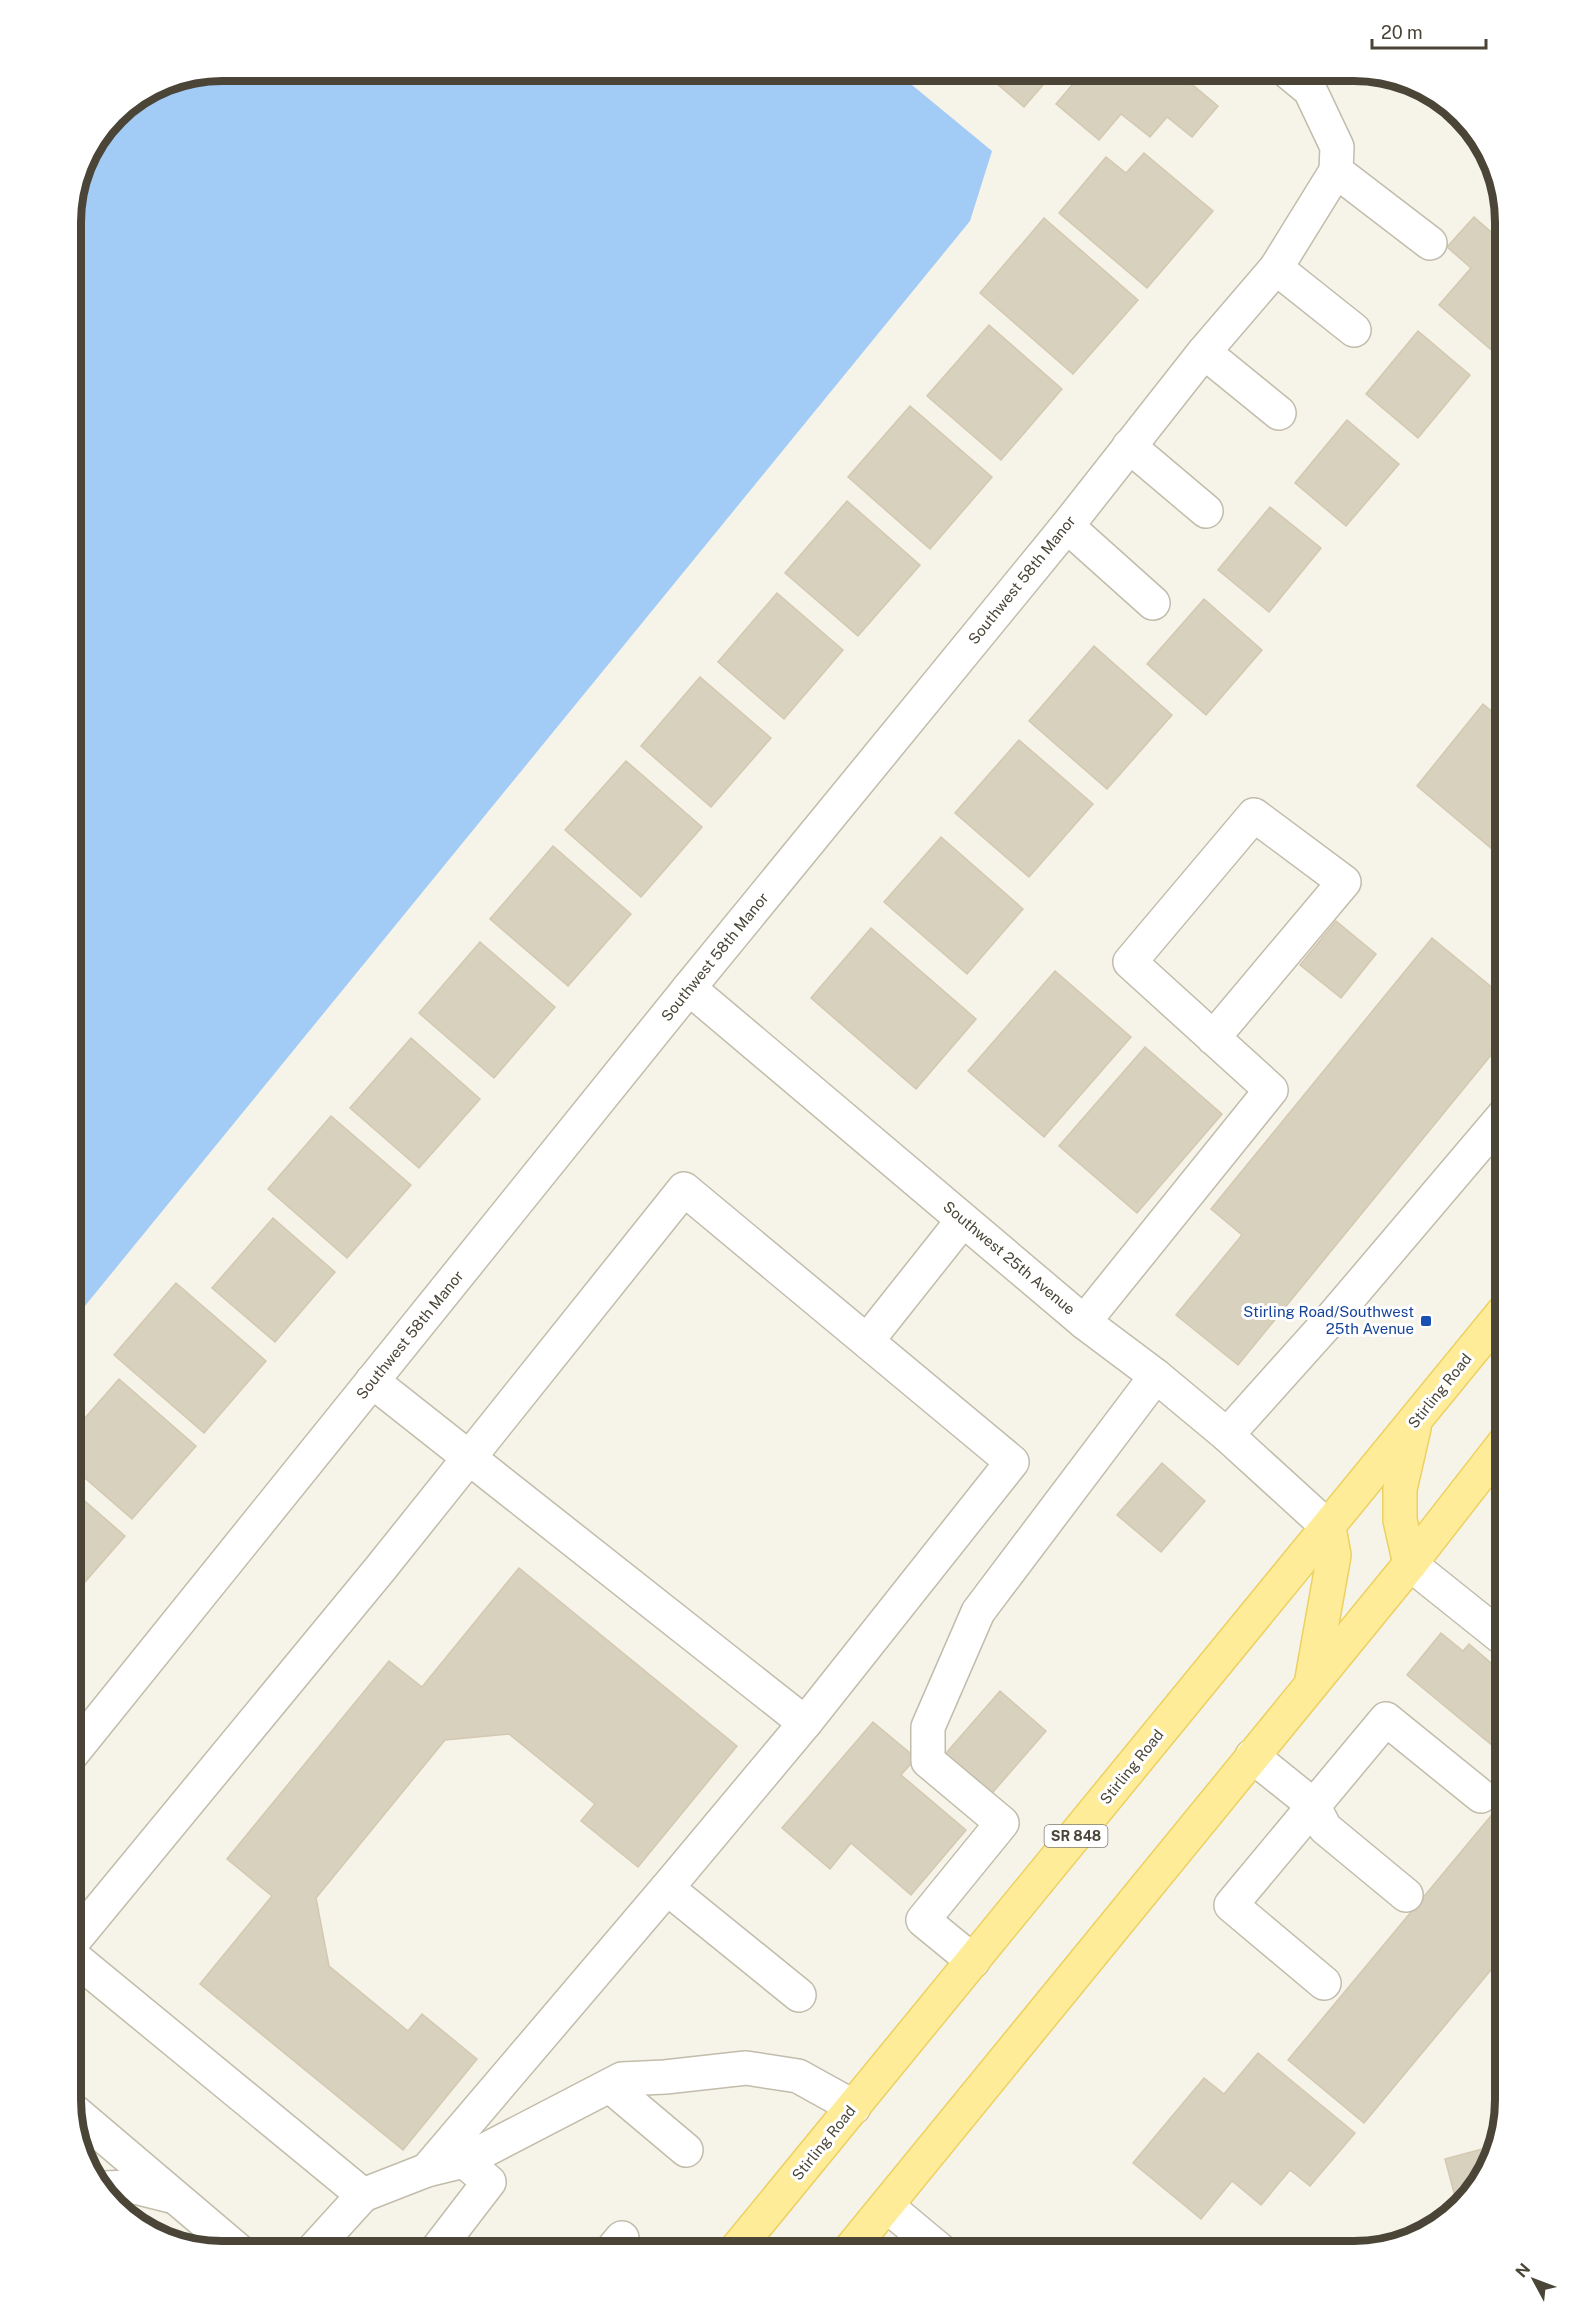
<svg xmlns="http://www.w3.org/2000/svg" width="1576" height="2322" viewBox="0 0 1576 2322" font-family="'Public Sans',sans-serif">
<rect width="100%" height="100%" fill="#f6f3e9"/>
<!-- water -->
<path fill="#a2cbf6" d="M222,71h673l97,80 -22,70 -899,1102v-1110l11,-49 33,-49 50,-33z"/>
<!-- building -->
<g fill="#d8d1be" stroke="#d4c9b0" stroke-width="1.5">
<path d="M982,71h73l-31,36z"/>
<path d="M1084,71h92l42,35 -26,31 -25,-20 -17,20 -29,-23 -22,26 -43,-36z"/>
<path d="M1144,153l69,58 -66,77 -88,-75 47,-56 20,16z"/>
<path d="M1474,217l31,27v99l-9,11 -57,-49 32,-37 -24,-21z"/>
<path d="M1044,218l94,82 -65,74 -93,-81z"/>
<path d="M989,325l73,64 -61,71 -74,-64z"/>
<path d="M1418,331l52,44 -52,63 -52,-44z"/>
<path d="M910,406l82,71 -62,72 -82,-72z"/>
<path d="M1347,420l52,44 -53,62 -51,-43z"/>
<path d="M847,501l73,64 -62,71 -73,-63z"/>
<path d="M1270,507l51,41 -52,64 -51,-42z"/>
<path d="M777,593l66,57 -59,69 -66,-57z"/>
<path d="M1204,599l58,51 -56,65 -59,-51z"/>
<path d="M1094,646l78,69 -65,74 -78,-68z"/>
<path d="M700,677l71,61 -60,69 -70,-61z"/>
<path d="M1483,704l22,18v138l-88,-74z"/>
<path d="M1019,740l74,64 -64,73 -74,-64z"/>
<path d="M626,761l76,66 -61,70 -76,-67z"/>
<path d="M941,837l82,72 -56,65 -83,-72z"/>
<path d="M553,846l78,68 -63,72 -78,-67z"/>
<path d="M1336,921l40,33 -35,44 -41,-33z"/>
<path d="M871,928l105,91 -60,70 -105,-91z"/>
<path d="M1432,938l73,60v40l-267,327 -62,-50 66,-80 -31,-26z"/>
<path d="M480,942l75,65 -61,71 -75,-65z"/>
<path d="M1055,971l76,66 -87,100 -76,-66z"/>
<path d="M411,1038l69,61 -61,69 -69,-60z"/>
<path d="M1145,1047l77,67 -85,99 -78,-67z"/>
<path d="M331,1116l80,69 -64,73 -79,-69z"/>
<path d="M273,1218l62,54 -60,70 -63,-54z"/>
<path d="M176,1283l90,78 -62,72 -90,-78z"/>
<path d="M119,1379l77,67 -64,73 -61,-53v-32z"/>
<path d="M1162,1463l43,38 -44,51 -44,-37z"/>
<path d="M71,1489l54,47 -54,62z"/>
<path d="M519,1568l218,178 -99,121 -57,-46 14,-17 -86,-70 -64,6 -129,158 13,68 79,65 14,-17 55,45 -74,91 -203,-166 72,-88 -45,-37 162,-198 33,26z"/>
<path d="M1441,1633l22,18 6,-7 36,31v81l-98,-81z"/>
<path d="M1000,1691l46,40 -59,68 -46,-40z"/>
<path d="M873,1722l43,36 -15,17 65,55 -55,65 -60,-52 -21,26 -48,-41z"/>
<path d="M1505,1771v182l-141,170 -76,-63 212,-255 -13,-12z"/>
<path d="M1258,2053l97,80 -45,53 -20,-16 -29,35 -29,-24 -31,38 -68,-56 71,-85 20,16z"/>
<path d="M1493,2146l-8,30 -28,28 -12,-45z"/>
</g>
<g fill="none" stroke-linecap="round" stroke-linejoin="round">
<!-- minor casing -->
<g stroke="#c2bcab" stroke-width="36">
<g id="minor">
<path d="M1336,171l94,72"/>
<path d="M1276,268l78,62"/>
<path d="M1204,352l75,61"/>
<path d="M1129,446l77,65"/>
<path d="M1067,526l86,77"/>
<path d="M689,988l395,334 72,54 71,59 102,93"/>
<path d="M1084,1322l187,-232 -141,-128 124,-147 90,67 -131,156"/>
<path d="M867,1341l96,-121"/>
<path d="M1227,1435l104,-116 174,-205"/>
<path d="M1410,1564l95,76"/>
<path d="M71,1755l618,-767 378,-462 137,-174 72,-84 60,-97 1,-24 -27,-57 -23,-19"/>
<path d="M1252,1756l61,49 12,23 81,67"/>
<path d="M71,1944l309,-375 304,-380 328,273 -207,261 -433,-342"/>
<path d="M71,1955l292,240 64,-25 37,-9 158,-82 43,-2 81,-9 52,8 56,31"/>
<path d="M973,1961l-50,-41 79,-97 -74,-62v-34l50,-115 178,-236"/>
<path d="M1324,1983l-93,-78 155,-186 95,77"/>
<path d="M799,1995l-132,-107 138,-165"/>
<path d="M610,2086l76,64"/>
<path d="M74,2111l165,140"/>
<path d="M427,2170l240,-282"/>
<path d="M103,2188l32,-1 36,9"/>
<path d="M887,2206l54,45"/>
<path d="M312,2251l51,-56"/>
<path d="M436,2251l53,-69 -25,-21"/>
<path d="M611,2251l11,-13"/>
</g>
</g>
<!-- major casing -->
<g stroke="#ecd161" stroke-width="36">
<g id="major">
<path d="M1410,1564l-10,-44v-31l14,-61"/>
<path d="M1312,1679l22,-124 -5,-27"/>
<path d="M735,2251l770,-941"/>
<path d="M849,2251l561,-687 95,-122"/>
</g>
</g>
<!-- minor -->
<use href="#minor" stroke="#fff" stroke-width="33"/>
<!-- major -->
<use href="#major" stroke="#ffec99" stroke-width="33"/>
</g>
<!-- markers -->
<rect fill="#1a4fb4" stroke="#fff" stroke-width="2" x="1420" y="1315" width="12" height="12" rx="3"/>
<g text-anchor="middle" stroke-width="6" stroke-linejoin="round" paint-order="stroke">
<!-- shield labels -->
<rect fill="#fff" stroke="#807d73" stroke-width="1.5" x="1044.5" y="1825" width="63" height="22" rx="4.5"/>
<g font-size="14" font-weight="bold" fill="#4a4537">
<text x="1076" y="1841">SR 848</text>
</g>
<!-- street labels -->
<g font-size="15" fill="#4a4537" stroke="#fff">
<text transform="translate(1022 580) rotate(-51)" y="5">Southwest 58th Manor</text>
<text transform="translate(715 957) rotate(-51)" y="5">Southwest 58th Manor</text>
<text transform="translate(1009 1258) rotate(40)" y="5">Southwest 25th Avenue</text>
<text transform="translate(410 1335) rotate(-51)" y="5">Southwest 58th Manor</text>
<text transform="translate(1440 1391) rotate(-51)" y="5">Stirling Road</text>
<text transform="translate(1132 1767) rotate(-51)" y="5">Stirling Road</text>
<text transform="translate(824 2143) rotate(-51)" y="5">Stirling Road</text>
</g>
<!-- transit labels -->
<g font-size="15" fill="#164399" stroke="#fff" text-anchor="end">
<text x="1414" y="1317">Stirling Road/Southwest<tspan x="1414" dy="17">25th Avenue</tspan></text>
</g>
</g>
<!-- crop -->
<path d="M0 0H1576V2322H0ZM222 81H1354A141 141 0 0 1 1495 222V2100A141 141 0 0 1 1354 2241H222A141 141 0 0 1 81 2100V222A141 141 0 0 1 222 81Z" fill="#fff" fill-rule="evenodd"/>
<path fill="none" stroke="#4a4537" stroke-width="8" d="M222 81H1354A141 141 0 0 1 1495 222V2100A141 141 0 0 1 1354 2241H222A141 141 0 0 1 81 2100V222A141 141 0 0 1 222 81Z"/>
<!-- north arrow -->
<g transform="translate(1534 2280) rotate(311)" stroke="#ffffff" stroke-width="4.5" paint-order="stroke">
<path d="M0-4.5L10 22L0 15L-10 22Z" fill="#4a4537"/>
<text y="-9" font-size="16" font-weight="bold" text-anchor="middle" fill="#4a4537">N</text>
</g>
<!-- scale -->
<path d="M1372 39v9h114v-9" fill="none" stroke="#4a4537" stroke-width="3"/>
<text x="1381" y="39" font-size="18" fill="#4a4537" stroke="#ffffff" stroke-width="4.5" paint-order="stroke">20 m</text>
</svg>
